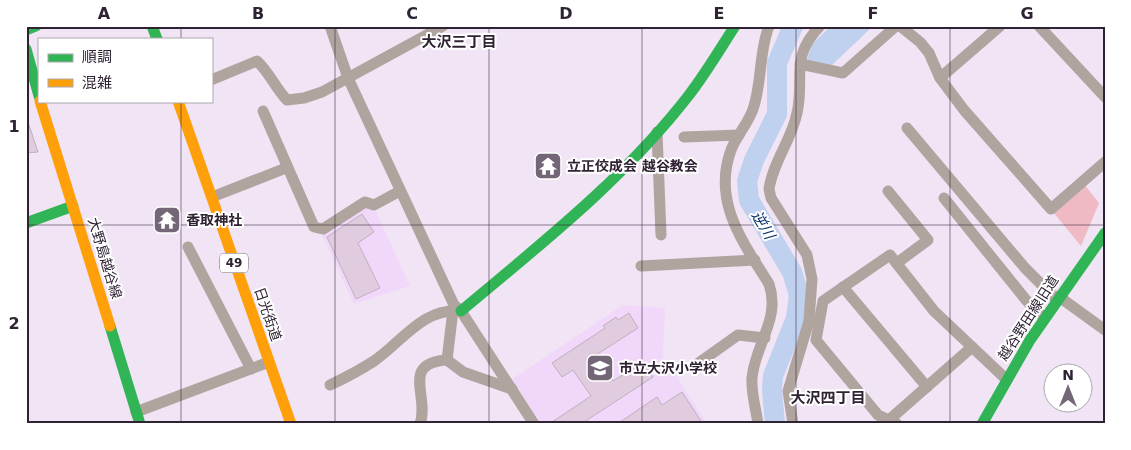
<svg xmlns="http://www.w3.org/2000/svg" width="1131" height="450" viewBox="0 0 1131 450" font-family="'DejaVu Sans','Noto Sans JP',sans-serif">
<rect width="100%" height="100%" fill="#f0e4f5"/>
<!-- built -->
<g fill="#f1d8fa">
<path d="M364,204l10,3 36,79 -56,18 -33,-71z"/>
<path d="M623,305l42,3 -2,48 44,68h-168l-28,-44z"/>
</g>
<!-- green -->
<path fill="#efbac4" d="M1084,184l15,19 -18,43 -28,-34z"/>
<!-- water -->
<path fill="#c0d0ef" d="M831,26h42l-41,39 -22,-3 -3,-3 5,-15z"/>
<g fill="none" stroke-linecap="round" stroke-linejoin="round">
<!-- river -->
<path stroke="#c0d0ef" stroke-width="20" d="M775,424l-3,-34 1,-14 23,-58 3,-23 -7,-23 -43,-72 -2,-19 7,-21 23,-46v-51l16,-37"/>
</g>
<!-- building -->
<g fill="#e1ccdf" stroke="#beb1bf">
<path d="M26,122h2l10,30 -12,1z"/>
<path d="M362,214l12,18 -16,11 22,45 -24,11 -29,-62z"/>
<path d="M629,313l9,15 -42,27 17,26 30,-19 10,15 -72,47h-32l42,-28 -18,-26 -11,7 -10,-14 53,-35 -2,-2 13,-9 2,3z"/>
<path d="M682,392l19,29 -5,3h-79l40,-27 5,8z"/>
</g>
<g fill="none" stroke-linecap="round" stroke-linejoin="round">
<!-- street -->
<g stroke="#afa49e" stroke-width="11">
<path d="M330,26l18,52 106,227 7,6 73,113"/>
<path d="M900,26l20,16 9,11 11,25 24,32 87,99 54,-47"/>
<path d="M1039,26l66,71"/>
<path d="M800,64l43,9 53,-47"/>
<path d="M940,78l60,-52"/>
<path d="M211,80l46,-19c13,12 18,27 30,39l17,-2 18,-6 121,-66"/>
<path d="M263,111l51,116 9,2 42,-27 9,3 26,-14"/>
<path d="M907,128l118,140 31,31"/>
<path d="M657,132l4,103"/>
<path d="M684,137l55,-2"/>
<path d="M888,191l40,49 -31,23"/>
<path d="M212,197l74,-29"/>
<path d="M944,198l82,102 18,18"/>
<path d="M188,247l63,122"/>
<path d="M641,266l114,-6"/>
<path d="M843,287l84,100"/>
<path d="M1058,296l47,34"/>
<path d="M447,360l16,12 49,17"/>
<path d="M693,367l45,-32 27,3"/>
<path d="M330,385c15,-7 30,-15 44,-24 29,-20 48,-53 87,-50"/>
<path d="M136,412l133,-50"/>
<path d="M889,420l83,-73"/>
<path d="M420,424c10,-27 -20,-61 27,-64l6,-50"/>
<path d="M758,424c-2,-15 -7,-31 -6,-46 3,-34 29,-59 17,-94 -26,-42 -57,-82 -38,-134 6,-16 19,-28 23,-44 8,-26 5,-54 15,-80"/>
<path d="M793,424l-5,-33 21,-70 3,-42 -5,-24 -36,-57 -2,-9c4,-27 23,-50 28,-76 8,-35 -8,-55 23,-87"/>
<path d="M897,424l-19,-9 -62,-75 7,-39 67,-46 44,56 73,69"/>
</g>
<!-- fast -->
<g stroke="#30b455" stroke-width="11">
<path d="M152,26l5,13"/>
<path d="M26,30l10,-4"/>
<path d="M26,49l13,47"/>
<path d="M26,223l47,-17"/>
<path d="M461,311c80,-67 164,-133 228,-216 17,-22 31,-46 46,-69"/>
<path d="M110,326l30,98"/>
<path d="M982,424l48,-84 75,-107"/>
</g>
<!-- slow -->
<g stroke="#ff9f0a" stroke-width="11">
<path d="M40,101l70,225"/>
<path d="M178,101l113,323"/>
</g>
</g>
<!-- grid -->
<path fill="none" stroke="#2f2333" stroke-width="1" stroke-opacity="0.55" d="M181,26v13M335,26v398M489,26v398M642,26v398M796,26v398M950,26v398M181,101v323M26,225h1079"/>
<!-- icons -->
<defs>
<g id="temple-square" transform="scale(1.4375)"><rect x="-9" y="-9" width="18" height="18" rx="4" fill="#736777" stroke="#fff"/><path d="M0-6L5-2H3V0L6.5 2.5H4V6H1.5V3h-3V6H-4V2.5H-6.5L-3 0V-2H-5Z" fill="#fff"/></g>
<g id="school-square" transform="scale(1.4375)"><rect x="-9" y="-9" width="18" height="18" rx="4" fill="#736777" stroke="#fff"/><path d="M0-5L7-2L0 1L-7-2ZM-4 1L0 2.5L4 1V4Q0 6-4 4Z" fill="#fff"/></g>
</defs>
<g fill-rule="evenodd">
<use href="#temple-square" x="548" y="166"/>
<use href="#temple-square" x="167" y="220"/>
<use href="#school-square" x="600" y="368"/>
</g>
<g text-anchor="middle" stroke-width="4" stroke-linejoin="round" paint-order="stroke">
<!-- shield labels -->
<rect fill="#fff" stroke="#6d6570" stroke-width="1" x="220" y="253.5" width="28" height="19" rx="4"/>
<g font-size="12" font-weight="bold" fill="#2f2333">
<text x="234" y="267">49</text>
</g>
<!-- poi labels -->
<g font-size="14" font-weight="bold" fill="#2f2333" stroke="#fff" text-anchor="start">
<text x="567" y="171">立正佼成会 越谷教会</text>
<text x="186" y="225">香取神社</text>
<text x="619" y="373">市立大沢小学校</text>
</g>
<!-- street labels -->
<g font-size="14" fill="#2f2333" stroke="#fff">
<text transform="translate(105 258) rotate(73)" y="5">大野島越谷線</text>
<text transform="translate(268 314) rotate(71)" y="5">日光街道</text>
<text transform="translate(1028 318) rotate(-57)" y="5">越谷野田線旧道</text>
</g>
<!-- neighbourhood labels -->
<g font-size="15" font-weight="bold" fill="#2f2333" stroke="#fff">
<text x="459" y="47">大沢三丁目</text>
<text x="828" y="403">大沢四丁目</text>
</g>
<!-- water labels -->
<g font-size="15" font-style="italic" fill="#04316a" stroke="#fff">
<text transform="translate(763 225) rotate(59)" y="5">逆川</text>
</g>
</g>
<!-- border -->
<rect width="1131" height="450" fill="none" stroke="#ffffff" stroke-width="55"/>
<!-- legend -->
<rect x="38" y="38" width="175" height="65" fill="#ffffff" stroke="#aca7ad"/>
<rect x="48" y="54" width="25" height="8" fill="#30b455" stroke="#aca7ad"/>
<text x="82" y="62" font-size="15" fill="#2f2333">順調</text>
<rect x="48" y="79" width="25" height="8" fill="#ff9f0a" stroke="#aca7ad"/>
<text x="82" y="88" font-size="15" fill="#2f2333">混雑</text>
<!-- north arrow -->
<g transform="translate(1068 388)"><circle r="24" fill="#ffffff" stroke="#aca7ad"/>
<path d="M0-4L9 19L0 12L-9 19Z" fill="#736777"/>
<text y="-8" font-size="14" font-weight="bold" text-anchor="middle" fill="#2f2333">N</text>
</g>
<rect x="28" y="28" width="1076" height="394" fill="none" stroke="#2f2333" stroke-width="2"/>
<g font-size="16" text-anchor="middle" font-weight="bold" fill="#2f2333">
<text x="104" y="19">A</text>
<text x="258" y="19">B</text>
<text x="412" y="19">C</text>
<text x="566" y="19">D</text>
<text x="719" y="19">E</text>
<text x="873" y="19">F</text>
<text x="1027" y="19">G</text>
<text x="14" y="132">1</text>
<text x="14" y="329">2</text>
</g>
</svg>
